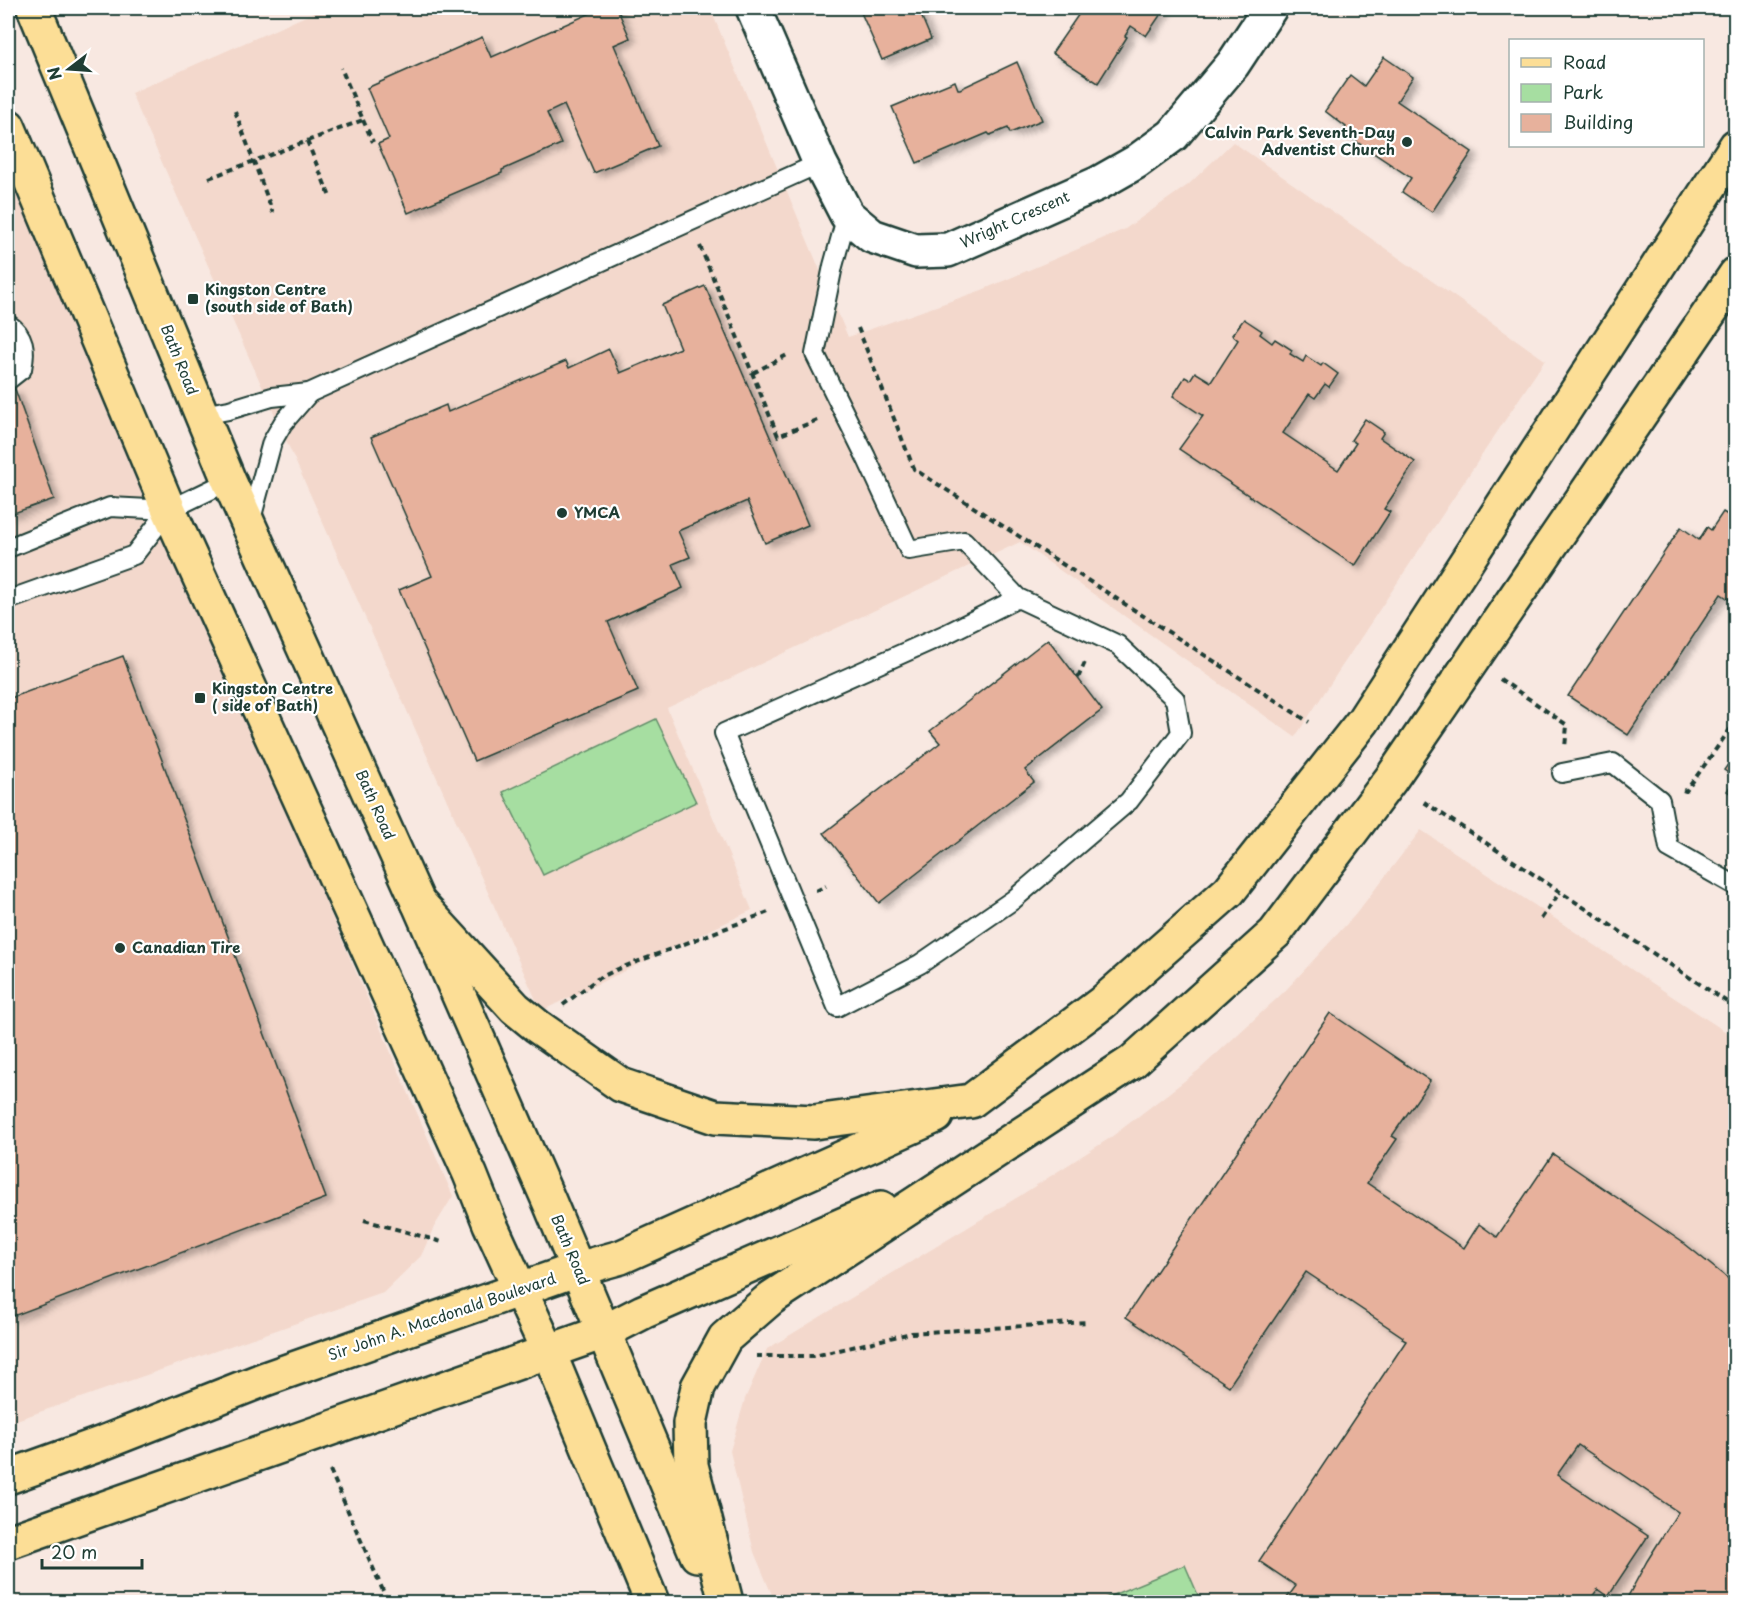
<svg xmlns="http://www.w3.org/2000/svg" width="1743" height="1610" viewBox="0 0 1743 1610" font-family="'Playpen Sans',sans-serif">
<defs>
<filter id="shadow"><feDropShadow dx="6" dy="4" stdDeviation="3" flood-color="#0004"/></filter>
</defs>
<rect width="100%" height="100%" fill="#f8e8e1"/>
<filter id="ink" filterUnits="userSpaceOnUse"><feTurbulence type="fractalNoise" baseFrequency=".0167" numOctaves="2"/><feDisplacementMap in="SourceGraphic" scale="12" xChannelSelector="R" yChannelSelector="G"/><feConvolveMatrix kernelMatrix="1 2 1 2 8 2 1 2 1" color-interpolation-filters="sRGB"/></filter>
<g filter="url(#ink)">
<!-- built -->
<g fill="#f3d8cc">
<path d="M324,8h386l138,329 134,-47 143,-61 63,-44 45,-43 312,218 -250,377 -275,-195 -353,166 85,202 -211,101 -410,-918z"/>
<path d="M8,168l445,1028 -19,31 -13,29 -38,37 -375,130z"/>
<path d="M1421,830l314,208v564h-960l-21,-50 -24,-101 15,-52 22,-50 251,-152 92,-59 90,-69 85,-78 70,-76z"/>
</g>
<!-- green -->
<g fill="#a6dea1" stroke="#628e6a" stroke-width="1.5">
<path d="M656,719l40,83 -153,73 -40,-83z"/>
<path d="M1185,1565l16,37h-105z"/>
</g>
<!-- building -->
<g fill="#e7b19c" stroke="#1f3d34" stroke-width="1.5" filter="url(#shadow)">
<path d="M602,8h15l13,30 -16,7 44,101 -64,27 -30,-68 -17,8 14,31 -59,26v3l-94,40 -30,-69 11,-5 -22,-51 115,-51 9,20h1z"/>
<path d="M859,8h59l13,31 -49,21z"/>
<path d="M1083,8h82l-19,28 -15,-10 -6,10 2,1 -29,46 -46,-30z"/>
<path d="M1384,57l29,20 -16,24 75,51 -40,60 -30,-20 9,-14 -69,-46 4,-5 -21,-16 25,-36 14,11z"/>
<path d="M1017,62l25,58 -32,13 -2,-5 -18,7 -2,-2 -71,30 -25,-56 63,-26 3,8h2z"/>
<path d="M705,286l103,239 -43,18 -18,-42 -69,30 12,26 -17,7 10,24 -75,34 30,69 -164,70 -75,-171 33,-14 -61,-139 75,-32 2,7 118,-51 3,7 40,-19 11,24 60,-25 -18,-43z"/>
<path d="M1244,319l18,12 -2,3 12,9 3,-4 17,11 -2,4 13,8 3,-6 15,10 2,-3 15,11 -9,13 -4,-3 -10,14 -6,-4 -26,39 55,37 18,-27 -5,-3 14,-21 19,13 -4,6 35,24 -31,47 6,3 -35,54 -176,-117 24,-33 -30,-20 12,-19 5,3 5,-8 16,10 27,-42 -6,-5z"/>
<path d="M15,389l39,110 -46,16v-123z"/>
<path d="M1723,512l13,8v84l-15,-10 -93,141 -60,-39 113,-169 18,13 8,-13 4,3z"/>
<path d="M1048,639l54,71 -77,60 9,12 -155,121 -55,-70 116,-90 -10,-12z"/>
<path d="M123,656l203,542 -318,120v-619z"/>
<path d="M1736,753v25l-12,-8z"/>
<path d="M1736,778v19l-9,-6z"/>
<path d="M1330,1013l100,68 -38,55 5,3 -30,44 97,65 15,-24 18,13 56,-83 132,90 51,41v317h-111l22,-41 31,-49 -100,-67 -21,30 91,61 -40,60 -10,-7 -10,13h-304l12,-16 -37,-25 147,-220 -4,-2 1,-2 -97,-65 -77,114 -103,-69z"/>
</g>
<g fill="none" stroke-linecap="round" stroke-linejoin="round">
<!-- lane casing -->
<g stroke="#1f3d34" stroke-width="22">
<g id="lane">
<path d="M847,215l-14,51 -18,88 51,103 43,93 55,-9 54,57 -72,36 -222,99 113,274 83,-43 93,-64 116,-99 52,-68 -6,-34 -57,-54 -100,-47"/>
<path d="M8,324c17,11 18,26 14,45l-14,11"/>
<path d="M202,415l27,-5 43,-13 37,-4 511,-230"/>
<path d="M250,523l22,-81 11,-19 26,-30"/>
<path d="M8,548l102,-41 59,3"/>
<path d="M8,600l126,-45 35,-45 60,-29"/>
<path d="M1562,773l51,-10 47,37 9,48 67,38"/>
</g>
</g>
<!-- street casing -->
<g stroke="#1f3d34" stroke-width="38">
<path id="street" d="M753,8l67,155 27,52 25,21 44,15 32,-1 151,-67 37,-21 37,-27 60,-71 37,-56"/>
</g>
<!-- primary casing -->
<g stroke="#1f3d34" stroke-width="38">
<g id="primary">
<path d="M34,8l195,473 189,421 131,299 148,354"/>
<path d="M8,126l161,384 301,664 20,50 59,129 103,249"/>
<path d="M418,902l97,106 22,18 84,59 94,32 99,5 157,-21 131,-98 127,-112 134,-170 373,-575"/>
<path d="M8,1477l92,-33 165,-65 313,-110 43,-12 315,-141"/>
<path d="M8,1542l596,-210 39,-20 238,-104"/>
<path d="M726,1602l-35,-137 -1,-42 8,-36 27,-49 46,-40 361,-236 143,-129 116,-154 345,-505"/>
</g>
</g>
<!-- path -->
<g stroke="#1f3d34" stroke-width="4" stroke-dasharray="6 4.5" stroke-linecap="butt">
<path d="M235,111l38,102"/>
<path d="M363,120l10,22"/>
<path d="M307,141l23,56"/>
<path d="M209,178l154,-58 -22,-52"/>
<path d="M700,246l78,190 42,-17"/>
<path d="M858,328l56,141 395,253"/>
<path d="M753,373l36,-19"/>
<path d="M1078,678l8,-18"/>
<path d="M1500,679l67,46 -2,23"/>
<path d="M1683,790l3,1 50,-70"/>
<path d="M1424,802l312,206"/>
<path d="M816,891l10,-5"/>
<path d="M1541,919l19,-27"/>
<path d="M563,1005l34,-26 21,-10 153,-58"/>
<path d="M364,1220l78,22"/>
<path d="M756,1356h58l97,-23 177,-11"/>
<path d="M330,1470l58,132"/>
</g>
<!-- lane -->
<use href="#lane" stroke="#fff" stroke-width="18"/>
<!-- street -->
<use href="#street" stroke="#fff" stroke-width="33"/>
<!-- primary -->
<use href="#primary" stroke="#fcde96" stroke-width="33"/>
</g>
</g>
<!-- markers -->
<g fill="#1f3d34" stroke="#fff" stroke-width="2">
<circle cx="1407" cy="142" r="6"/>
<rect x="187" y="293" width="12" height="12" rx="3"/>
<circle cx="562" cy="513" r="6"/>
<rect x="194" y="692" width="12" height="12" rx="3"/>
<circle cx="120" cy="948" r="6"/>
</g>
<g text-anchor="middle" stroke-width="4.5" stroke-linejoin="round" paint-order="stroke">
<!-- poi labels -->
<g font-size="15" font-weight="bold" fill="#1f3d34" stroke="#fff" text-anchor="start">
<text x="1395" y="138" text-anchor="end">Calvin Park Seventh-Day<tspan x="1395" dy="17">Adventist Church</tspan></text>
<text x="205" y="295">Kingston Centre<tspan x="205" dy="17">(south side of Bath)</tspan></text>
<text x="574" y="518">YMCA</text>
<text x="212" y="694">Kingston Centre<tspan x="212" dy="17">( side of Bath)</tspan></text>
<text x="132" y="953">Canadian Tire</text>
</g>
<!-- street labels -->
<g font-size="15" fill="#1f3d34" stroke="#fff">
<text transform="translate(1015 220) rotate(-24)" y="5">Wright Crescent</text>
<text transform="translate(179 360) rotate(68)" y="5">Bath Road</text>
<text transform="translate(375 805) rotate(66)" y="5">Bath Road</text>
<text transform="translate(570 1250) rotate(67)" y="5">Bath Road</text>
<text transform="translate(442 1317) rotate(-19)" y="5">Sir John A. Macdonald Boulevard</text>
</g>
</g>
<!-- margin -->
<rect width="1743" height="1610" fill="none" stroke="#fff" stroke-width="30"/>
<rect x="15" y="15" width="1713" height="1580" fill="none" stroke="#1f3d34" stroke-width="2" filter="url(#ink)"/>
<!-- legend -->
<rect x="1509" y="39" width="195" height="108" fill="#ffffff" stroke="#a5b1ae" stroke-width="1.5"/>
<rect x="1521" y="58" width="30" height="9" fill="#fcde96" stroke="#a5b1ae" stroke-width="1.5"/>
<text x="1563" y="69" font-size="18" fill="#1f3d34">Road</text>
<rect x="1521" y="84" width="30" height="18" fill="#a6dea1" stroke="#a5b1ae" stroke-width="1.5"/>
<text x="1563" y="99" font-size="18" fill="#1f3d34">Park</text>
<rect x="1521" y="114" width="30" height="18" fill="#e7b19c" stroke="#a5b1ae" stroke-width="1.5"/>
<text x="1563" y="129" font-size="18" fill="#1f3d34">Building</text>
<!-- north arrow -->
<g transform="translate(69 69) rotate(253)" stroke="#ffffff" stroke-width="4.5" paint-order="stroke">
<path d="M0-4.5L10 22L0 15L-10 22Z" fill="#1f3d34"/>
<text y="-9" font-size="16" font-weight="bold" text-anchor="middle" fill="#1f3d34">N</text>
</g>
<!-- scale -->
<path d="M42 1559v9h100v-9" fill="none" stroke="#1f3d34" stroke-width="3"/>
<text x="51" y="1559" font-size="18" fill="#1f3d34" stroke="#ffffff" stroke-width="4.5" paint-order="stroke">20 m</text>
</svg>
